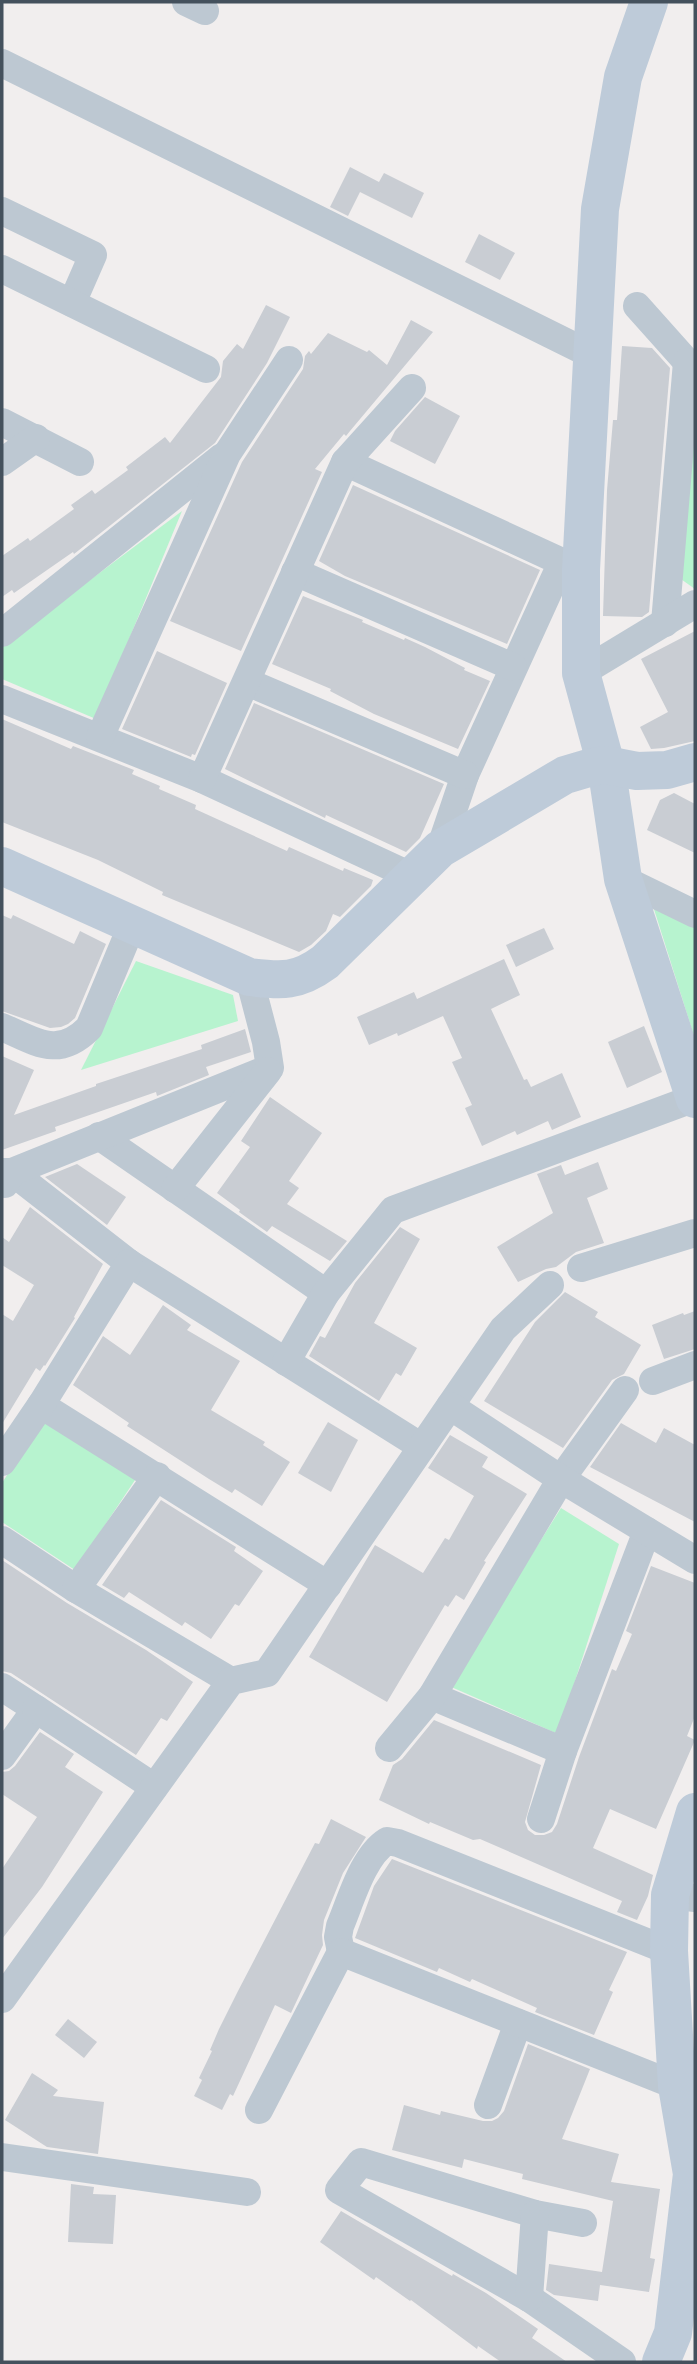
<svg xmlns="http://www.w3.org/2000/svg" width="697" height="2364" viewBox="0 0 697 2364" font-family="'Noto Sans',sans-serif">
<rect width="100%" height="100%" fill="#f1eeee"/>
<!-- green -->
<g fill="#b7f3cf">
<path d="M695,392v197l-17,-12z"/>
<path d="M182,511l-86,208 -94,-40v-33z"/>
<path d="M653,906l42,20v113z"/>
<path d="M136,961l97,34 5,26 -157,49z"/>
<path d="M45,1416l92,61 -62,93 -73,-48v-39z"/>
<path d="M561,1508l58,36 -61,190 -109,-48z"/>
</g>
<!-- building -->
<g fill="#c9cdd3">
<path d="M350,167l29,15 5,-9 40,20 -12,25 -52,-26 -12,24 -18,-9z"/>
<path d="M479,234l36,19 -15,27 -35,-18z"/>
<path d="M266,305l24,12 -23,46 -52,80 -141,111 -1,-2 -59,41 -2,-3 -10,7v-41l26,-18 2,3 44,-32 -3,-4 21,-15 3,4 33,-24 -2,-3 39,-30 5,6 51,-66 2,-16 14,-17 6,5z"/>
<path d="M411,320l22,12 -83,99 -4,5 -2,-2 -29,35 7,3 -81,179 -71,-30 72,-159 61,-93 2,-13 4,-5 2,3 17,-21 39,19 2,-2 18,15z"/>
<path d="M622,346l30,2 18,20 -21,244 -7,5 -39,-1 4,-126 6,-70h4z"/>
<path d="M425,397l35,19 -25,48 -45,-23 5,-10z"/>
<path d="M353,485l187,85 -33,74 -162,-68 -26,-15z"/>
<path d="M303,596l60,24 -1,2 42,18 1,-2 20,9 40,21 -1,2 26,11 -32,68 -84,-35 -44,-23 1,-2 -59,-25z"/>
<path d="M695,631v110l-31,7 -13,1 -11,-22 28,-15 -27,-53z"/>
<path d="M157,651l70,32 -32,72 -3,-1 -1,3 -69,-28z"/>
<path d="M254,703l190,81 -24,54 -14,14 -80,-37 -1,3 -100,-49z"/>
<path d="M2,719l69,30 2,-3 61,24 -2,4 28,12 -1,3 37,16 -1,4 92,42 2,-4 54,24 1,-3 29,12 -2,6 -31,31 -7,-3 -7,17 -15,14 -12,7 -137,-57 1,-3 -65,-32 -96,-38z"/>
<path d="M674,793l21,11v49l-48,-23 13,-30z"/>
<path d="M2,915l9,4 2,-4 61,29 6,-13 26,13 -31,74 -7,6 -7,3 -11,1 -48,-17z"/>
<path d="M544,928l10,21 -38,18 -10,-22z"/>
<path d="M504,959l16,36 -29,14 33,71 3,-1 4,8 31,-14 19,44 -29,13 -4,-9 -31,14 -2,-4 -33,15 -17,-38 7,-3 -20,-43 10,-4 -19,-42 -45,20 -1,-3 -28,12 -12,-28 57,-25 3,7z"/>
<path d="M644,1026l18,46 -35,16 -19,-46z"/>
<path d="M245,1029l6,23 -45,15 3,8 -52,21 -1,-4 -101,35 1,4 -54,19v-94l32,14 -20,45 82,-29v-2l106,-35 -1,-4z"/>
<path d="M270,1097l52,36 -33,48 10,7 -12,16 60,37 -17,20 -58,-35 -5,6 -28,-20 1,-2 -23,-17 33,-46 -9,-6z"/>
<path d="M598,1162l10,27 -21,9 17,45 -28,9 -20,15 -10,2 -28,13 -21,-35 56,-34 -16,-39 24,-9 4,10z"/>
<path d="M77,1164l49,33 -19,28 -62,-48z"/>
<path d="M30,1207l73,57 -29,53 1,1 -30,48 -1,-1 -4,6 -4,-3 -34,56v-110l11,7 21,-36 -32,-20v-28l7,5z"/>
<path d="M400,1227l20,12 -46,84 43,25 -16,28 -5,-3 -17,28 -70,-45 11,-20 5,2 30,-55z"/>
<path d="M565,1292l33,20 -3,5 46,28 -17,29 -12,6 -49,68 -79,-47 51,-79z"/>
<path d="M163,1305l28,20 -4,5 53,31 -29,49 54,32 -2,3 27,17 -28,44 -27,-17 -3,4 -23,-14 -82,-53 2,-3 -56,-38 30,-49 27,19z"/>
<path d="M695,1311v38l-31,10 -12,-34 31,-12 1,2z"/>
<path d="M328,1422l30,18 -27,52 -33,-19z"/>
<path d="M621,1423l35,20 8,-15 31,17v77l-105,-55z"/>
<path d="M450,1435l38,22 -6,10 45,27 -43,67 2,1 -22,38 -8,-5 -8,12 -3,-2 -58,97 -78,-45 66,-112 48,28 22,-35 4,2 25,-44 -46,-28z"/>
<path d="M161,1500l75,47 -2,4 29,20 -24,35 -4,-2 -24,35 -26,-17 -3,4 -53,-34 -5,6 -22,-13z"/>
<path d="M2,1560l65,43 79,47 47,32 -26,39 -6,-3 -25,37 -125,-82 -9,-2z"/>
<path d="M651,1566l44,17v133l-8,20 8,4 -39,89 -46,-20 -17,39 60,27 -5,21 -11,24 -20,-8 5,-11 -142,-62 -7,1 -43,-18 -1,2 -50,-24 14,-35 9,-6 32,-39 107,45 -16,57 3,8 7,5h9l8,-3 5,-8 22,-67 33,-88 4,2 16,-37 -6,-3z"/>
<path d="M40,1732l34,22 -9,13 38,25 -61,95 -40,52v-70l35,-52 -35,-23v-22l7,-1 6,-5z"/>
<path d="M331,1819l35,18 -23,36 -19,47 -2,15 1,10 -32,68 -16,-8 -42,91 -3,-2 -8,16 -28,-14 8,-16 -3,-2 13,-27 -2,-1 9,-21 19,-38 77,-148 4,1z"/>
<path d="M392,1859l235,93 -18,38 4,2 -19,43 -59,-23 2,-4 -65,-29 -2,3 -31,-14 -2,4 -82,-34 19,-52z"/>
<path d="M68,2019l29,23 -13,16 -29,-23z"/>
<path d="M528,2044l62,25 -28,70 57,15 -8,28 49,7 -10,69 5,1 -6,33 -49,-7 -2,16 -44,-6 -8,-5 3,-26 53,8 11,-71 -91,-22 1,-5 -59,-15 -2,9 -70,-18 12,-45 36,10 1,-4 42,10h9l6,-3 6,-7z"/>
<path d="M32,2073l26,17 -5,6 51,6 -6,52 -51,-7 -42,-27z"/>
<path d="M71,2184l23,3 -1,7 23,1 -3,49 -45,-2z"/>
<path d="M341,2211l111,65 1,-2 33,19 52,36 -6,9 35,24h-66l-23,-16 -1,3 -66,-49 -1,1 -34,-24 -2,3 -54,-38z"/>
</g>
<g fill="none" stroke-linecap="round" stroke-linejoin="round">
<!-- street -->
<g stroke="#bdc8d2" stroke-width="28">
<path d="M186,2l19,9"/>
<path d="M2,63l592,293"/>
<path d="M2,211l91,44 -21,48"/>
<path d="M2,269l204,100"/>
<path d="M637,306l50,56"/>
<path d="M2,422l78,40"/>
<path d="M2,462l34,-24"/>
<path d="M345,462l217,100 -97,213 -25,74"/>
<path d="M295,572l218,95"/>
<path d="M665,623l22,-261 8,8"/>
<path d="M2,633l220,-176"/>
<path d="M581,673l114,-69"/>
<path d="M247,682l218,93"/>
<path d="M2,699l200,80 209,97"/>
<path d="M100,737l127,-283 62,-94"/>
<path d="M202,779l143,-317 67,-74"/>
<path d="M623,879l72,35"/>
<path d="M2,1027c35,15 56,32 87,1l43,-103"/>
<path d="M99,1136l227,157"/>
<path d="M2,1172h10l117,91 293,184"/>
<path d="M5,1184l7,-12 258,-104 -4,-26 -17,-65"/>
<path d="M175,1189l93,-118"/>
<path d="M581,1268l114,-35"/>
<path d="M286,1362l40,-69 67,-83 302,-112"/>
<path d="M653,1381l42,-16"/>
<path d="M41,1405l287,180"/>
<path d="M450,1406l53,-77 47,-44"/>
<path d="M2,1462l39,-57 88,-142"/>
<path d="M2,1540l74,49 155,92"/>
<path d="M76,1589l81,-113"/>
<path d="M2,1687l34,22 -34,47"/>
<path d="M432,1696l131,55"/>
<path d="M36,1709l118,78"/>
<path d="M389,1748l43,-52 129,-217 64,-89"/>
<path d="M541,1819l22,-68 84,-220"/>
<path d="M670,1895l25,3"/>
<path d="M341,1952l-3,-15 2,-11c11,-26 23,-70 47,-85l11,2 271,108"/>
<path d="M2,1999l229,-318 36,-8 183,-267 111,73 134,81"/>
<path d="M488,2105l30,-82"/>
<path d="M259,2110l82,-158 336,134"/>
<path d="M2,2157l245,35"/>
<path d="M583,2223l-48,-9 -174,-52 -22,28 190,108 93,64"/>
<path d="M529,2298l6,-84"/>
</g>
<!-- secondary -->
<g stroke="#becbd9" stroke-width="38">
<path d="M649,2l-26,75 -23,132 -19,361v103l25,92 17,114 72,220"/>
<path d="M2,866l247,111c33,4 49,5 76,-15l115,-113 125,-74 27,-8 14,-2 31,6 30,-1 28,-8"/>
<path d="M661,2362l12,-29 19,-159 -15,-88 -8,-135 1,-56 25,-83"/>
</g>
</g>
<!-- border -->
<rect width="697" height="2364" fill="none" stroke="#44515d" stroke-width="7"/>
</svg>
